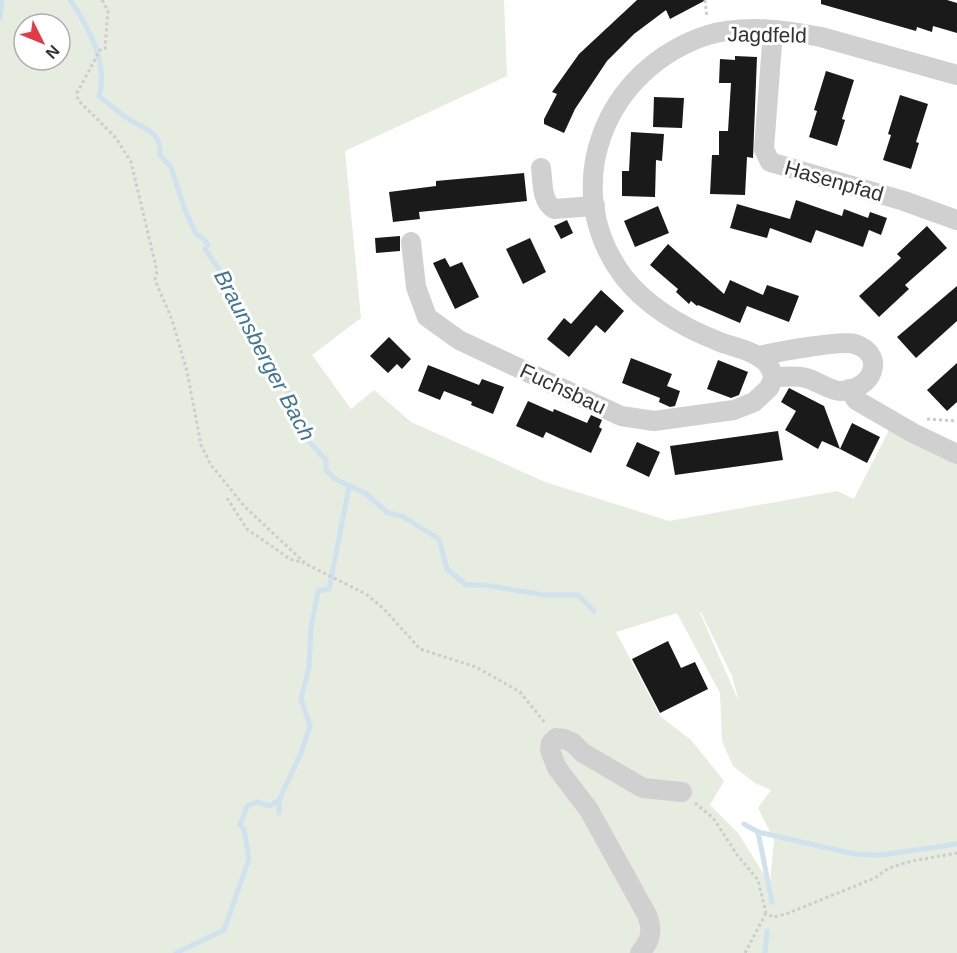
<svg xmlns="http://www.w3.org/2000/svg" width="957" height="953" viewBox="0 0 957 953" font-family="Arial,sans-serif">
<rect width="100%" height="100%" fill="#fff"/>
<!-- green -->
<path fill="#e6ecdf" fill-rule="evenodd" d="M0,0h504l3,76 -162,75 16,167 -49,37 39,54 23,-19 37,32 134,60 124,39 168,-30 17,8 36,-71 67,33v492h-957zM24,24h36v36h-36zM701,612l31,64 7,26 -39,-89zM677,613l43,80 2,48 11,25 22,17 16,7 -13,18 16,32 -4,44 -32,-51 -28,-28 14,-24 -33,-41 -31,-24 -44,-84z"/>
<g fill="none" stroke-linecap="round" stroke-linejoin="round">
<!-- stream -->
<g stroke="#cfe2ee" stroke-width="5">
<path d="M70,0c18,25 39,65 29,96 11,9 22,19 34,26 16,8 28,12 27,33l11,12 14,43 11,24 8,5 4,6 -3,4 25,36 36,66 25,48 13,37 22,24v10l9,9 30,14 23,20 14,3 37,23 8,30 19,16h19l59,10h34l16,16"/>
<path d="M0,18l2,-18"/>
<path d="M279,813v-13"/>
<path d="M744,824l14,8 96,22 28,1 75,-11"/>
<path d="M758,832l14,70"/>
<path d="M176,953l48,-23 25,-71 -5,-29 -4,-5 7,-19 10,-4 13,4 9,-6 22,-47 9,-27 -9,-27 8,-32 2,-39 7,-37 11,-2 20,-102"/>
<path d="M765,953l2,-22"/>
</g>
</g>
<!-- building -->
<g fill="#1a1a1a">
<path d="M637,0h69l-36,19 -4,-9 -32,24 -27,27 -32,48 -11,24 -20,-9v-5l13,-25 -5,-2 27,-38z"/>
<path d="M821,0h126l10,3v30l-24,-7 -1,6 -15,-5 -1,4 -95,-27z"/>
<path d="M735,56l22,1 -4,101 -6,-1 -2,38 -35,-1 2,-39h7v-24h9l3,-48h-12l1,-24 15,1z"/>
<path d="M826,71l28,9 -12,39 3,1 -8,26 -28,-9 8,-26 -3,-1z"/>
<path d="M900,95l28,9 -12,38 3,1 -8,26 -28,-9 8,-25 -3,-1z"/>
<path d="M654,97l30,1 -2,30 -29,-1z"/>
<path d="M631,132l33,2 -2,27 -6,-1 -1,37 -33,-1v-25h7z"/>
<path d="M524,173l3,28 -108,11 1,7 -27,3 -4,-30 47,-6v-5z"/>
<path d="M796,200l46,16 2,-7 24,9 2,-6 17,6 -6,17 -12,-5 -6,17 -47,-17 -5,13 -41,-15 -3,10 -37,-10 7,-24 53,15z"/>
<path d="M658,206l11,27 -34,14 -11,-26z"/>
<path d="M567,220l6,13 -12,6 -7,-13z"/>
<path d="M927,226l20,22 -42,37 4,4 -30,28 -20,-21 42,-38 -4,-4z"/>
<path d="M400,236v15l-24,2 -1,-15z"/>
<path d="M530,238l16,34 -23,12 -17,-35z"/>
<path d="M668,244l56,50 6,-14 33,15 4,-10 32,11 -10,26 -42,-16 -7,17 -42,-18 -1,1 -6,-5 -2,3 -13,-12 2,-3 -28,-24z"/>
<path d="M445,258l5,9 12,-5 17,35 -24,12 -22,-46z"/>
<path d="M957,286v35l-41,37 -19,-21z"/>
<path d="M601,290l23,21 -19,22 -9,-8 -27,32 -22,-18 17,-21 7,6z"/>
<path d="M389,337l22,22 -9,10 -5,-5 -9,9 -18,-17z"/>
<path d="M631,358l41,16 -5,12 13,5 -5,15 -5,1 -11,-5 1,-4 -38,-15z"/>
<path d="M718,360l30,12 -9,23 -8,3 -24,-9z"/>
<path d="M957,363v39l-10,9 -20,-21z"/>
<path d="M428,365l51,20 3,-6 22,8 -11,27 -22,-9 1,-3 -28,-11 -4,9 -22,-9z"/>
<path d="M789,388l35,18 16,43 -18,-8 -4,8 -33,-19 11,-19 -15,-9z"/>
<path d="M528,401l25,11 1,-3 33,14 4,-8 11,5 -3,7 3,2 -11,24 -45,-21 -3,6 -27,-12z"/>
<path d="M852,423l28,14 -13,26 -27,-14z"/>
<path d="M778,431l5,29 -108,15 -5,-29z"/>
<path d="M637,442l23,10 -11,25 -23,-11z"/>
<path d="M668,641l13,27 14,-6 13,27 -48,24 -28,-54z"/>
</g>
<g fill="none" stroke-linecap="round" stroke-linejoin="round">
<!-- path -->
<g stroke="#cdcdcd" stroke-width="3" stroke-dasharray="3 3" stroke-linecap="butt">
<path d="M102,0l6,11 -3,38 -5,1 -23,43 1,7 38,38 15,24 26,109 -2,9 17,40 15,51 14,74 10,20 34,42 61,57 60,30 17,14 37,41 56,18 44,25 26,32"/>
<path d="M705,0l2,18"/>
<path d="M927,419l30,2"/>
<path d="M227,498l20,31 43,30 14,4"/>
<path d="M695,803l18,15 25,38 20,24 8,33 7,4 13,-3 89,-36 14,-10 23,-7 45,-8"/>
<path d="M745,953l21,-40"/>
</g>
<!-- minor -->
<g stroke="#d0d0d0" stroke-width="20">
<path d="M773,31l-9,118 6,13 134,39 53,19"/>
<path d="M541,168c2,14 0,33 13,41l41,-3"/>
<path d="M411,242l5,45 11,30 32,23 162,76 33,5 80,-11 20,-8 15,-14 5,-11"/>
<path d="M759,356c18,-4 81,-16 96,-12 32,11 18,46 -14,47 -12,0 -23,-10 -35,-13 -10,-3 -21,-1 -32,-1"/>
<path d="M774,377c-3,-7 -5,-14 -12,-18 -11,-9 -29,-12 -42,-17 -36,-14 -73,-35 -97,-66 -66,-89 -18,-208 85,-241 35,-11 77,-5 113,2l136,38"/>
<path d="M849,389l7,11 57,33 44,21"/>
<path d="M640,953c11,-13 13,-22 7,-38l-58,-105 -32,-42 -7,-18 1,-7 5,-5 8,1 9,4 10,10 60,35 39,4"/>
</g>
</g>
<g text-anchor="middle" stroke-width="6" stroke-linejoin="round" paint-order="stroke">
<!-- street labels -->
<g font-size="21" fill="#333" stroke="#fff">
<text transform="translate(767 35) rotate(1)" y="7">Jagdfeld</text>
<text transform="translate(834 181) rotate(16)" y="7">Hasenpfad</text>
<text transform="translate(563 389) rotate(25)" y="7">Fuchsbau</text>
</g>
<!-- water labels -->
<g font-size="22" font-style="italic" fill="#3f7597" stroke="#fff">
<text transform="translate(265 355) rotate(62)" y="8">Braunsberger Bach</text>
</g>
</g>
<!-- north arrow -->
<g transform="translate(42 42) rotate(133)"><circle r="28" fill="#ffffff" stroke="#adadad" stroke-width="1.5"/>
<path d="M0-4.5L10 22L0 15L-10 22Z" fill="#e63946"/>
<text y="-9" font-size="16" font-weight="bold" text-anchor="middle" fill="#333333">N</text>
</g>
</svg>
